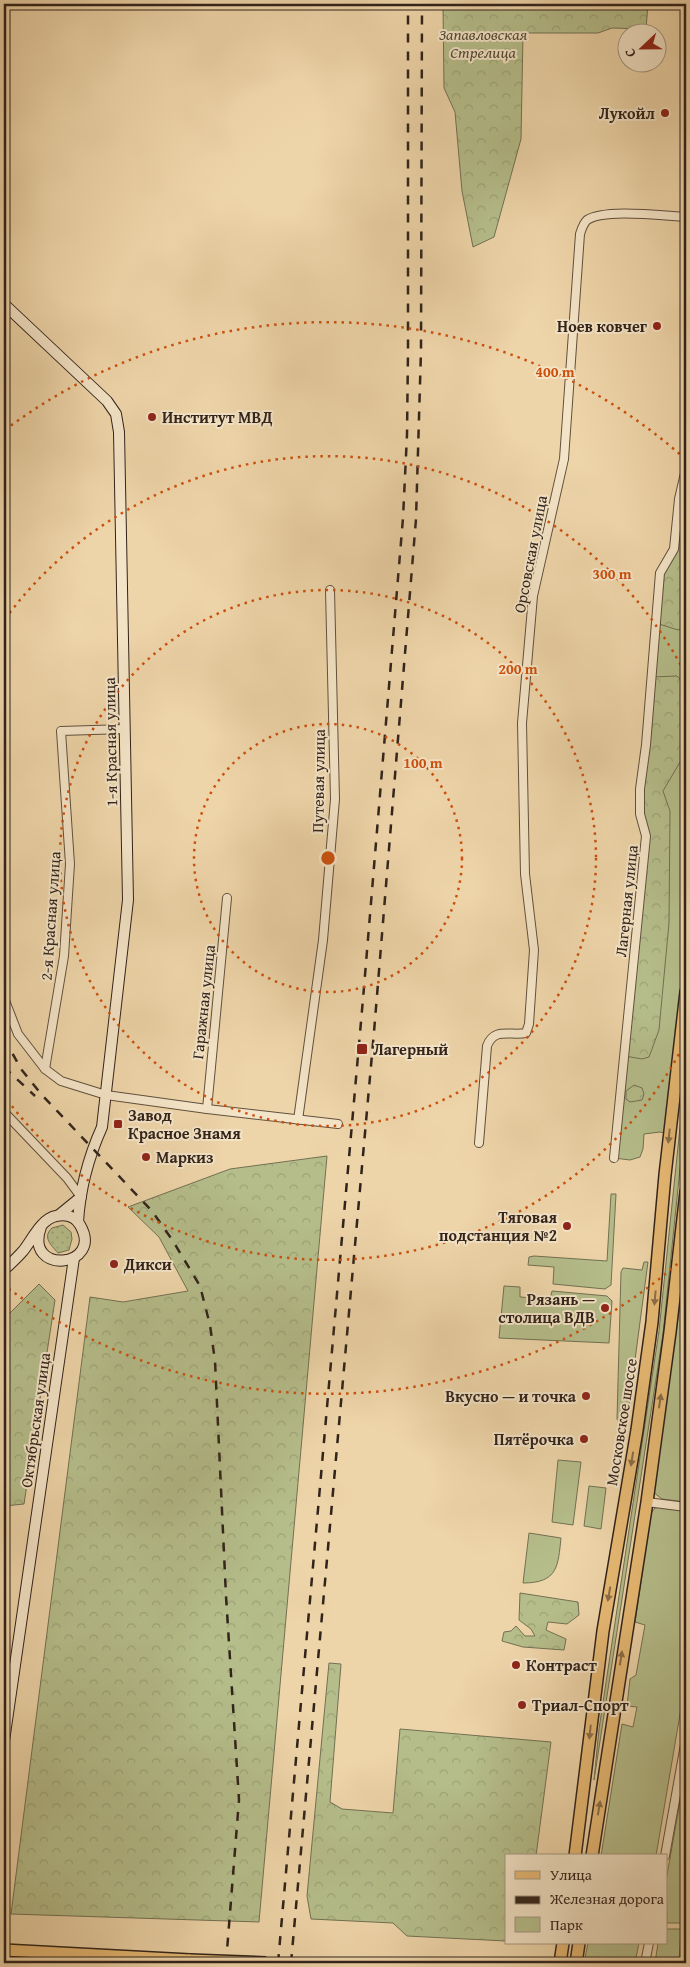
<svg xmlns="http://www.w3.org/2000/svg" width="690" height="1967" viewBox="0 0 690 1967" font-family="'Gentium Book Plus',serif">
<defs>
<pattern id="forest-crowns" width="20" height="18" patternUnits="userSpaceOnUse" patternTransform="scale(1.25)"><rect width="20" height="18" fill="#b5be8b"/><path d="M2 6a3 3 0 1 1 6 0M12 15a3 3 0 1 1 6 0" fill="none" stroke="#9ca377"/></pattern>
<pattern id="park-dots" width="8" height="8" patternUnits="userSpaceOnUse" patternTransform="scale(1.25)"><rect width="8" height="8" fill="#b5be8b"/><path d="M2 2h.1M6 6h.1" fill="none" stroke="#9ca377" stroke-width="1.8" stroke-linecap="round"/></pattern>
</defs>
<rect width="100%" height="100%" fill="#eed5a9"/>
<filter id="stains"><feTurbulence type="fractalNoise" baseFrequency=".004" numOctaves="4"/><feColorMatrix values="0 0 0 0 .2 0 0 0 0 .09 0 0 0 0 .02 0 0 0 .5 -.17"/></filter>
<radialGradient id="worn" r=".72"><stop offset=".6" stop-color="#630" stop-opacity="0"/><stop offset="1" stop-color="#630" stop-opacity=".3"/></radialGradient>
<!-- green -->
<g fill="#b5be8b" stroke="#737053">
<path d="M686,500v477l-16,157 -10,-2 -16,2 -1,15 -3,8 -10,3 -16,-2 32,-322 14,-263 9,-12z"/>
<path d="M686,1069v42l-23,223 -69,446 5,-51 60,-398z"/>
<path d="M611,1194h5l-5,91 -6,4 -52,-5 1,-17 -26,-2 1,-8 5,-1 73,5z"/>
<path d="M644,1262h4l-21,158 -3,3 -5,-1 -2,-3 4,-147 2,-4 19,2z"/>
<path d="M686,1262v240l-24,-3 -9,-7z"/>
<path d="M504,1286l16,1v10l30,2 2,-8 55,5 5,5 -3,42 -110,-5z"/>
<path d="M558,1460l23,2 -8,63 -21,-3z"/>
<path d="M589,1486l17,2 -5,41 -17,-3z"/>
<path d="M662,1507l24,3v169l-30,177h-55l21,-132 11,3 4,-20 -10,-1 3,-27 6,-4 9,-50 -10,-3 16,-109 4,-5z"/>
<path d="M529,1533l32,5c-3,28 -3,45 -38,45z"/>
<path d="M686,1767v156h-19l-1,-42z"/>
<path d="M666,1929h15l-2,34h-24l3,-20h8z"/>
<path d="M588,1943h51l-4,20h-51z"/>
</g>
<!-- forest -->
<g fill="url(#forest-crowns)" stroke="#737053">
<path d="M443,4h205l-2,25 -34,-1 -14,5h-75l-2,106 -27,98 -21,10 -11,-56 -7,-79 -11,-24z"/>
<path d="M679,499l7,1v127l-8,3 -22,-7 4,-50 9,-12z"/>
<path d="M677,676l9,9v67l-23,39 7,20 -1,112 -10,107 -10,27 -7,2 -17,-3 21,-220 -6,-22 12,-137z"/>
<path d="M634,1085l8,3 2,6 -2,6 -12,2 -4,-3v-8z"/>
<path d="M327,1156l-68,766 -248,-8 79,-617 33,5 65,-11 -29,-54 -31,-30 102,-38z"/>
<path d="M39,1284l16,16 -31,204 -20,2v-187z"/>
<path d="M520,1593l58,9 1,13 -12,9 -19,-2 -2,8 20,9 -2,11 -41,-3 -21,-6 2,-9 7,-1 5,-5 9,10h10l-4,-7 -12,-9z"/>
<path d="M329,1663l12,1 -11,138 12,7 51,4 7,-84 151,13 -15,114h-30v85l-99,-5 -14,-13 -82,-4 -4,-23z"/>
</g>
<!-- park -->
<path fill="url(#park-dots)" stroke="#737053" d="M63,1225l8,7 1,7 -3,11 -11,3c-7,-8 -16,-16 -6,-25z"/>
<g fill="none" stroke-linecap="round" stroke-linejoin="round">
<!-- street casing -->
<g stroke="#60503e" stroke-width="10">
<g id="street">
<path d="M4,998l14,36 27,35 16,12 45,14 101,14 131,15"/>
<path d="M45,1069l19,-113 6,-92 -9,-133 64,-2"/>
<path d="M207,1109l20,-211"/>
<path d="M4,1112l63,66 14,19"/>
<path d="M298,1120l25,-180 12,-141 -5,-209"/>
<path d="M479,1143l8,-97c7,-19 23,-10 39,-13l3,-9 5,-74 -9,-76 -3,-151 11,-127 31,-137 16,-225c2,-6 3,-10 7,-14 18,-12 77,-4 99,-3"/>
<path d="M614,1158l32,-322 -6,-22v-25l6,-44 14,-172 14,-24 5,-50 7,-30"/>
<path d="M647,1502l39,5"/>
<path d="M665,1856l21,-117"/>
<path d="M645,1963l4,-20"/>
</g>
</g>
<!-- secondary casing -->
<g stroke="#31231b" stroke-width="12">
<g id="secondary">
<path d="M4,304l103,97 9,13 3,18 9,468 -26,227c-13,29 -22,62 -24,95"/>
<path d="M59,1215l22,-18"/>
<path d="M4,1270c6,-6 13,-12 19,-19 9,-11 18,-32 33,-35 9,-2 19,0 24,9 25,43 -57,51 -39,2"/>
<path d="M4,1741l70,-483"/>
</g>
</g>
<!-- primary casing -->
<g stroke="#31231b" stroke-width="14">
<g id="primary">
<path d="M575,1856l28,-225 34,-201 15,-108 13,-147 21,-183"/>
<path d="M592,1856l55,-354 23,-170 16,-140"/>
<path d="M4,1950l186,10"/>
<path d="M560,1963l3,-20"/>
<path d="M576,1963l3,-20"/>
</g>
</g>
<!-- street -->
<use href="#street" stroke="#f4e4c7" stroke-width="8"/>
<!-- secondary -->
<use href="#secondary" stroke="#f4e4c7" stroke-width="10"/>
<!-- primary -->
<use href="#primary" stroke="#e7ba74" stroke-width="11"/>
<!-- rail -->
<g stroke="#31231b" stroke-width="2.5" stroke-dasharray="9 9" stroke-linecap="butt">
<path d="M4,1038l17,31 20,25 111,117 21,30 27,45 10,39 5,36 11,235 13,204 -13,163"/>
<path d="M4,1067l31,29"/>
<path d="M278,1963l85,-964 40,-481 4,-83 1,-85v-346"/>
<path d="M291,1963l83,-931 42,-513 5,-169 1,-346"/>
</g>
<!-- primary-bridge casing -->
<g stroke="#31231b" stroke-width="14" stroke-linecap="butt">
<path id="primary-bridge" d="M190,1960l76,3"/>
</g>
<!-- primary-bridge -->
<use href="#primary-bridge" stroke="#e7ba74" stroke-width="11"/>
</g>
<!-- one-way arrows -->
<defs><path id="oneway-solid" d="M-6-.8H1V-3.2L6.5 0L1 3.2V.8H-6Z" transform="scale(1.25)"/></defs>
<g fill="#8c6e48">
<use href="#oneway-solid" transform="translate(669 1136) rotate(96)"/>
<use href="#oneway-solid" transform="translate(655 1298) rotate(95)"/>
<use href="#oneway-solid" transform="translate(660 1401) rotate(-82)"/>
<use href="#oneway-solid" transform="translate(632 1459) rotate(99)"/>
<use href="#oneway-solid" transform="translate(609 1594) rotate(100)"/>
<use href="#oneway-solid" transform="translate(621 1658) rotate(-81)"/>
<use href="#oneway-solid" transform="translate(590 1732) rotate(96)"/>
<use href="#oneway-solid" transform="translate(599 1808) rotate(-81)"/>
</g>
<!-- distance rings -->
<g fill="none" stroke="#cd510e" stroke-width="2.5" stroke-dasharray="2.5 5">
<circle cx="328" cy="858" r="134"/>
<circle cx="328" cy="858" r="268"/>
<path d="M686 1041A402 402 0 0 1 5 1097M5 619A402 402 0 0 1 686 675"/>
<path d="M683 1259A536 536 0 0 1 5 1286M5 430A536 536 0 0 1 683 457"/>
</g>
<!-- markers -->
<g fill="#8f2418" stroke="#f4e4c7" stroke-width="2">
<circle cx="665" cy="113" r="5"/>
<circle cx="657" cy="326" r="5"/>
<circle cx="152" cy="417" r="5"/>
<rect x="356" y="1043" width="12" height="12" rx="2.5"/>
<rect x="113" y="1119" width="10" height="10" rx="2.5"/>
<circle cx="146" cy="1157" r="5"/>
<circle cx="567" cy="1226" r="5"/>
<circle cx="114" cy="1264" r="5"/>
<circle cx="605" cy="1308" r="5"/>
<circle cx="586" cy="1396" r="5"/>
<circle cx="584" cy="1439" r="5"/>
<circle cx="516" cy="1665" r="5"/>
<circle cx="522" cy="1705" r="5"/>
</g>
<g text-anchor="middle" stroke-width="4" stroke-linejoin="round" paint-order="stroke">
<!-- park labels -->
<g font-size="16" font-style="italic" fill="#524a37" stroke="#f4e4c7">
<text x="483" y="40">Запавловская<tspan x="483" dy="18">Стрелица</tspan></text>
</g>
<!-- poi labels -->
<g font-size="16" font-weight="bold" fill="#31231b" stroke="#f4e4c7" text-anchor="start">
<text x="655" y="119" text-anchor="end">Лукойл</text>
<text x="647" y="332" text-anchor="end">Ноев ковчег</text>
<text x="162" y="423">Институт МВД</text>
<text x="373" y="1055">Лагерный</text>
<text x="128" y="1121">Завод<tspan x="128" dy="18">Красное Знамя</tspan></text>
<text x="156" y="1163">Маркиз</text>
<text x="557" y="1223" text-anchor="end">Тяговая<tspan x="557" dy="18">подстанция №2</tspan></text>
<text x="124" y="1270">Дикси</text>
<text x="595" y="1305" text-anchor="end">Рязань —<tspan x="595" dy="18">столица ВДВ</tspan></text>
<text x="576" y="1402" text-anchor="end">Вкусно — и точка</text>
<text x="574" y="1445" text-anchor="end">Пятёрочка</text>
<text x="526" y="1671">Контраст</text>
<text x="532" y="1711">Триал-Спорт</text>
</g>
<!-- street labels -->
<g font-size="16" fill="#31231b" stroke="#f4e4c7">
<text transform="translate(530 554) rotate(-79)" y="6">Орсовская улица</text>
<text transform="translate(110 742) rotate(-91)" y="6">1-я Красная улица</text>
<text transform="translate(318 781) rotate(-89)" y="6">Путевая улица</text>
<text transform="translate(626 901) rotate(-84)" y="6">Лагерная улица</text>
<text transform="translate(50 916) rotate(-86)" y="6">2-я Красная улица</text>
<text transform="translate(203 1002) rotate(-84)" y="6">Гаражная улица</text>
<text transform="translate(35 1420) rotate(-82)" y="6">Октябрьская улица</text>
<text transform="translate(621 1422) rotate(-81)" y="6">Московское шоссе</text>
</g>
</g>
<circle cx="328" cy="858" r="8" fill="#cd510e" stroke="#f4e4c7" stroke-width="2.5"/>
<g font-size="15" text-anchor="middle" font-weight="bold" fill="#cd510e" stroke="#f4e4c7" stroke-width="4" stroke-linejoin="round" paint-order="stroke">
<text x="555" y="377">400 m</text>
<text x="612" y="579">300 m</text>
<text x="518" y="674">200 m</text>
<text x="423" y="768">100 m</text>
</g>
<!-- margin -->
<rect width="690" height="1967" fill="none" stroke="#eed5a9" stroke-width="20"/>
<rect x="5" y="5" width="680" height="1957" fill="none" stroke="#31231b" stroke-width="2.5"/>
<rect x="10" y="10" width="670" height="1947" fill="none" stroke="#31231b"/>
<!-- legend -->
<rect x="505" y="1854" width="162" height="90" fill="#f4e4c7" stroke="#a69782"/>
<rect x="515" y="1871" width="25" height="8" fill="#e7ba74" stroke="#a69782"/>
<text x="550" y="1880" font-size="15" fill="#31231b">Улица</text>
<rect x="515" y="1896" width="25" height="8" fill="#31231b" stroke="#a69782"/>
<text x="550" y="1904" font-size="15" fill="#31231b">Железная дорога</text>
<rect x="515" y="1917" width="25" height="15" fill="#b5be8b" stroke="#a69782"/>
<text x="550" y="1930" font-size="15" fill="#31231b">Парк</text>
<!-- north arrow -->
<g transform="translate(642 48) rotate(248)"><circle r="24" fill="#f4e4c7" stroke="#a69782"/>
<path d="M0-4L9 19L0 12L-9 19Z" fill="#8f2418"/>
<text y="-8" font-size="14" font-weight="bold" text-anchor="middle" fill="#31231b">С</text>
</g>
<rect width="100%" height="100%" filter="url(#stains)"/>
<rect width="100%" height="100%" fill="url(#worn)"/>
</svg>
